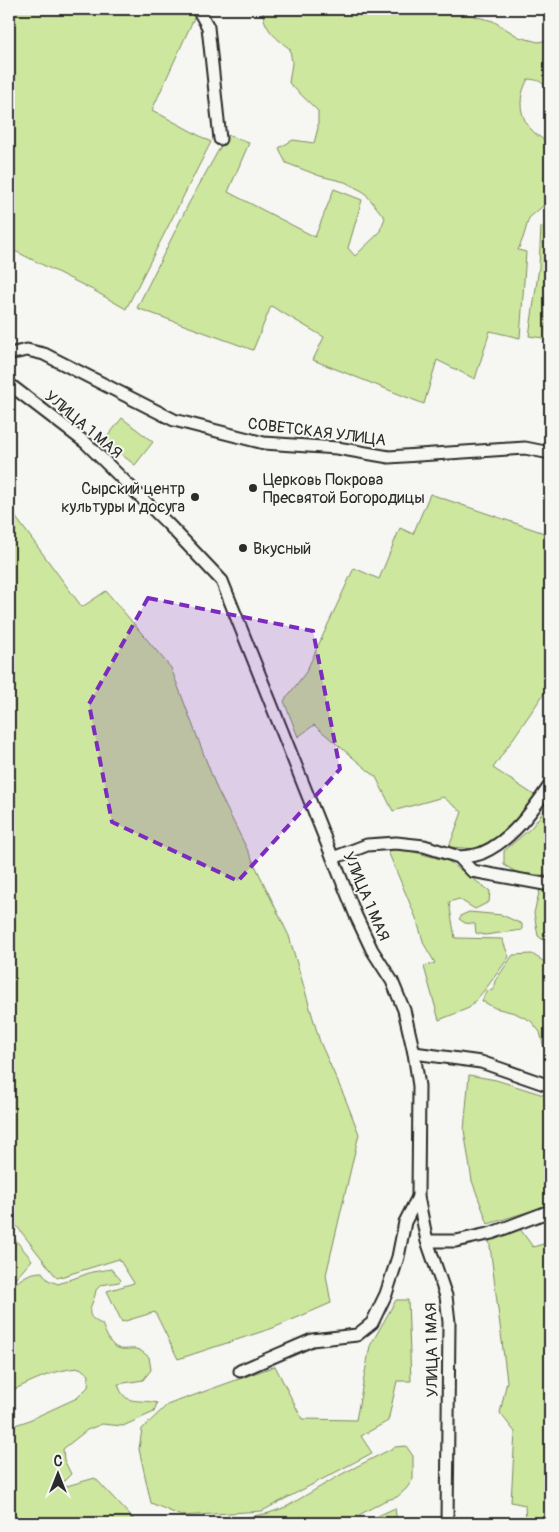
<svg xmlns="http://www.w3.org/2000/svg" width="559" height="1532" viewBox="0 0 559 1532" font-family="Pangolin,sans-serif">
<rect width="100%" height="100%" fill="#f6f6f2"/>
<filter id="ink" filterUnits="userSpaceOnUse"><feTurbulence type="fractalNoise" baseFrequency=".02" numOctaves="2"/><feDisplacementMap in="SourceGraphic" scale="10" xChannelSelector="R" yChannelSelector="G"/><feConvolveMatrix kernelMatrix="1 2 1 2 8 2 1 2 1" color-interpolation-filters="sRGB"/></filter>
<g filter="url(#ink)">
<!-- green -->
<g fill="#cde79e" stroke="#7c8964">
<path d="M9,9h181l4,9 -42,92 59,32 -85,167 -33,-19 -84,-42z"/>
<path d="M263,9h184l46,12 26,16 19,5 12,-2v58c-5,-13 -6,-18 -22,-19 -15,27 -5,51 22,64v57l-21,18 -6,20 -5,12 8,2 -6,86 -30,-7 -15,48 -38,-19 -13,44 -111,-44 11,-23 -53,-31 -18,44 -116,-42 52,-105 38,-68 22,8 -21,49 87,45 19,-48 28,11 -14,48 7,8 24,-23 6,-15 -21,-26 -19,-10 -25,-6 -34,-13 -7,-15 14,-8 21,3 4,-15v-17l-29,-28 3,-20 -2,-14c-13,-10 -28,-21 -27,-40z"/>
<path d="M541,227l9,1v111l-21,-3 10,-69z"/>
<path d="M122,418l31,24 -18,23 -31,-24z"/>
<path d="M430,494l120,41v159l-5,-2 -52,76 44,29 -36,41 -22,11 -30,-2 13,-35 -19,-15 -50,14 -17,-34 -62,-52 -16,12 -14,-36 22,-29 48,-104 25,11 21,-51 13,6z"/>
<path d="M9,508l73,99 24,-16 65,77 46,121 34,68 38,79 31,106 25,56 14,36 -33,141 5,28 -58,25 -95,31 -23,-47 -33,10 -15,-31 27,-8 -15,-24 -62,19 -48,-62z"/>
<path d="M550,803v73l-32,-3 -14,-8v-14l27,-23z"/>
<path d="M387,849h16l45,12 42,30 -1,11 -14,7 -16,-10 -10,3 6,36 47,1 7,18 -22,30 -18,21 -30,12 -15,-53 11,-4 -11,-19 -8,-26z"/>
<path d="M540,889l10,2v54l-12,-9 -4,-23z"/>
<path d="M469,912l33,3 20,9v6l-37,5 -9,-2 -1,-9 -10,-1 -6,-4 3,-4z"/>
<path d="M532,954l11,7 7,6v79l-6,2 -4,-16 -9,-11 -16,-8 -20,-5 -13,-7 4,-10 7,-1 2,-9 18,-26z"/>
<path d="M469,1075l27,5 54,17v108l-62,19 -16,-43 -8,-51z"/>
<path d="M520,1229l13,18 17,-5v281h-24l-1,-18 -14,-3 4,-70 -15,-19 7,-32 -18,-143z"/>
<path d="M9,1232l23,28 -23,26z"/>
<path d="M111,1269l10,11 -2,2 -18,3 -5,5c-2,16 -16,25 6,34 3,7 6,16 11,21 8,7 14,3 23,4 5,1 9,5 13,8l2,13 -8,10 -25,4c7,23 19,14 39,19l-3,9 -31,14 -21,-2 -15,6 -24,19 1,11 7,14 -15,15 39,-11 42,45h-128v-96l18,-6 50,-23 11,-11 1,-12 -9,-7c-25,1 -48,13 -71,24v-102c9,-10 19,-18 33,-18l6,8 10,4 34,-12z"/>
<path d="M396,1300h12l3,81h-14l-9,40 -27,15 11,17 -110,58 -81,5 -30,-13 -12,-54 3,-20 25,-24 108,-39 27,53 54,1 14,-74z"/>
<path d="M406,1446l7,10v23l-7,10 -9,8 -13,4 -39,22h-107l10,-6 21,-4 17,-6 56,-33 53,-27z"/>
<path d="M395,1508l2,15h-34z"/>
</g>
<g fill="none" stroke-linecap="round" stroke-linejoin="round">
<!-- minor casing -->
<g stroke="#2b2b2b" stroke-width="15">
<g id="minor">
<path d="M198,9l10,18 12,112"/>
<path d="M9,354l18,-4 17,4 130,66 90,23 73,5 52,9 136,-9 25,5"/>
<path d="M9,384l77,59 82,81 54,57 134,335 16,34 20,31 12,29 10,43 5,33 -1,111 9,44 19,55 3,26 -2,201"/>
<path d="M459,857c8,-1 17,-1 23,-4 29,-12 51,-43 68,-68"/>
<path d="M333,858l34,-13 29,-2 28,3 35,11 13,14 78,14"/>
<path d="M414,1053l67,9 69,24"/>
<path d="M427,1241h29l36,-8 58,-22"/>
<path d="M240,1371l72,-31 45,-5 15,-12 14,-29 12,-37 7,-35 13,-25"/>
</g>
</g>
<!-- minor -->
<use href="#minor" stroke="#f6f6f2" stroke-width="11"/>
</g>
</g>
<!-- marked area -->
<path fill="#7b2cbf" fill-opacity="0.2" stroke="#7b2cbf" stroke-width="4" stroke-dasharray="10 6" stroke-linejoin="round" d="M148,598l165,33 27,138 -102,112 -126,-59 -23,-118z"/>
<!-- markers -->
<g fill="#2b2b2b" stroke="#f6f6f2" stroke-width="2">
<circle cx="253" cy="488" r="5"/>
<circle cx="195" cy="497" r="5"/>
<circle cx="243" cy="548" r="5"/>
</g>
<g text-anchor="middle" stroke-width="4" stroke-linejoin="round" paint-order="stroke">
<!-- street labels -->
<g font-size="16" fill="#2b2b2b" stroke="#f6f6f2">
<text transform="translate(84 424) rotate(40)" y="6">УЛИЦА 1 МАЯ</text>
<text transform="translate(317 431) rotate(7)" y="6">СОВЕТСКАЯ УЛИЦА</text>
<text transform="translate(367 896) rotate(67)" y="6">УЛИЦА 1 МАЯ</text>
<text transform="translate(431 1350) rotate(-91)" y="6">УЛИЦА 1 МАЯ</text>
</g>
<!-- poi labels -->
<g font-size="16" fill="#2b2b2b" stroke="#f6f6f2" text-anchor="start">
<text x="263" y="485">Церковь Покрова<tspan x="263" dy="18">Пресвятой Богородицы</tspan></text>
<text x="185" y="494" text-anchor="end">Сырский центр<tspan x="185" dy="18">культуры и досуга</tspan></text>
<text x="253" y="554">Вкусный</text>
</g>
</g>
<!-- margin -->
<rect width="559" height="1532" fill="none" stroke="#f6f6f2" stroke-width="30"/>
<rect x="15" y="15" width="529" height="1502" fill="none" stroke="#2b2b2b" stroke-width="2" filter="url(#ink)"/>
<!-- north arrow -->
<g transform="translate(58 1474)" stroke="#f6f6f2" stroke-width="4" paint-order="stroke">
<path d="M0-4L9 19L0 12L-9 19Z" fill="#2b2b2b"/>
<text y="-8" font-size="14" font-weight="bold" text-anchor="middle" fill="#2b2b2b">С</text>
</g>
</svg>
